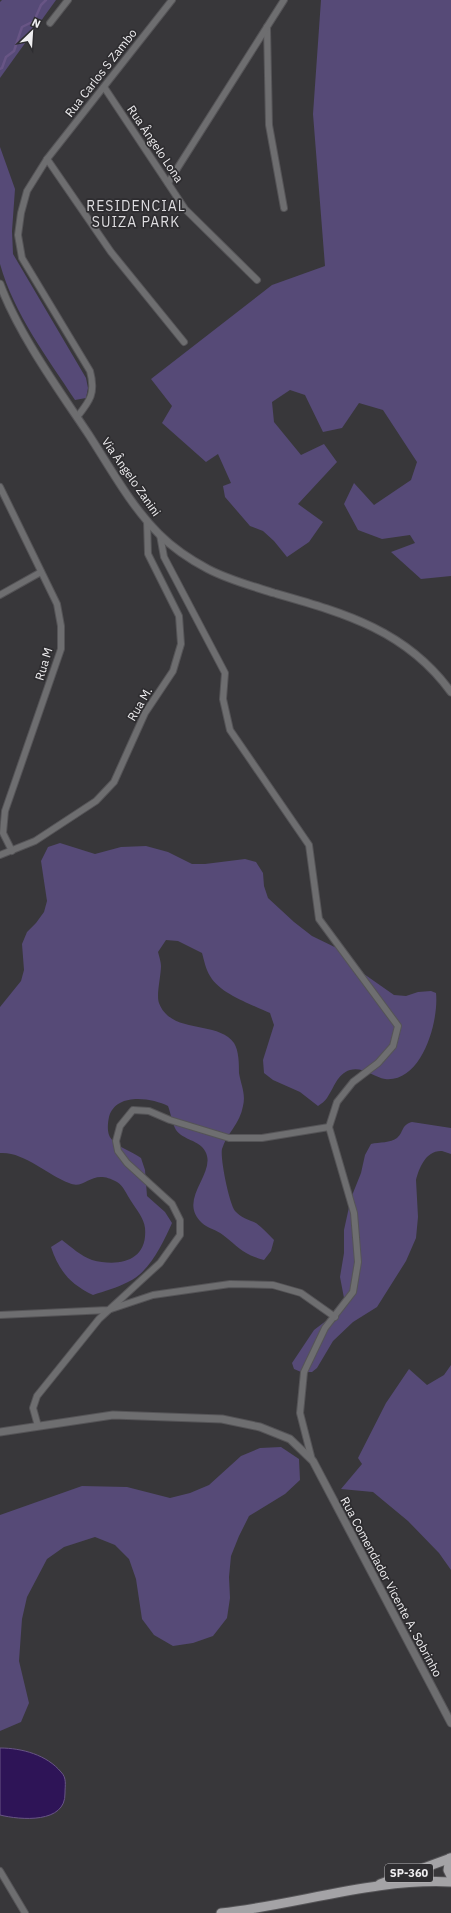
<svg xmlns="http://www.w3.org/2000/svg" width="451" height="1913" viewBox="0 0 451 1913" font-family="'IBM Plex Sans',sans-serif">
<rect width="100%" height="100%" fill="#38373a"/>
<!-- green -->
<g fill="#564a77">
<path d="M2,0h54l-56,78v-76z"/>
<path d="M321,0h130v576l-30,3 -30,-27 24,-9 -5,-8 -28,4 -24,-9 -14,-26 10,-21 20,22 37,-25 6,-18 -34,-52 -24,-7 -17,25 -19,4 -18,-37 -15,-5 -18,12 2,20 27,33 23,-11 13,18 -39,42 25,18 -14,20 -22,15 -13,-16 -11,-10 -13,-5 -25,-29 -2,-11 8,-3 -13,-29 -12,8 -44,-39 10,-17 -21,-27 121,-94 53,-19 -12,-152z"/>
<path d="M0,147l15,42 -3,42 1,23 73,124 2,10 -2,10 -11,2c-28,-43 -61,-86 -75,-136z"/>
<path d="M60,843l35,11 26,-7 25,-1 22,6 24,12h13l40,-5 11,3 7,11 1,13 4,12 26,24 18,14 37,18 15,20 30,21 12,1 12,-4 13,-1 5,2c3,28 -14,90 -51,86 -11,-2 -23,-13 -35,-9 -13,4 -16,18 -23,28 -2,3 -6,6 -9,8l-18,-14 -27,-12 -9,-7 -1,-13 11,-35 -4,-12c-17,-8 -50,-19 -60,-37 -4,-6 -6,-16 -8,-23l-24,-12 -12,-1 -8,12c1,4 3,10 3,14 0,10 -5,29 -2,37 12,32 59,17 75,40 5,8 5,21 5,30 2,12 7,21 4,33 -3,18 -16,27 -21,43 -2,9 7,54 13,62 5,6 14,9 21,12 7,5 12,11 18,17l-3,11 -7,9c-22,-6 -24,-12 -41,-25 -6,-5 -16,-7 -21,-12 -26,-24 16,-50 3,-72 -6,-11 -22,-11 -29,-21 -4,-7 -5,-16 -8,-24 -16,-8 -52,-14 -59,11 -1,5 -2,12 0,18 4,11 23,16 32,23l4,12 2,26 18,16 7,11c-9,20 -23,50 -44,59 -11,6 -24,9 -35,13 -23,-11 -34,-24 -42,-48l11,-7c9,7 19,16 30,20 26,7 56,2 53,-32 -1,-10 -9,-19 -14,-27 -4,-6 -8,-16 -14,-19 -26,-15 -31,9 -48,1 -21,-8 -46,-32 -69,-30v-146l21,-26 3,-11 -2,-26 5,-12 9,-9 8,-11 3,-11 -6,-40 7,-14z"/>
<path d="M412,1122l39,6v26c-3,-1 -6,-2 -9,-3 -16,-1 -23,17 -26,29l2,37 -2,21 -10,23 -29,46 -24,15 -20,19 -16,27 -5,4h-11l-7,-3 -2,-6 22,-33 17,-13 11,-13 2,-6 -4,-21 4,-24v-23l7,-32 10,-25 4,-18 6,-11c8,-2 20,-1 26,-6 7,-6 4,-13 15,-16z"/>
<path d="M451,1365v205l-12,-17 -31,-32 -35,-29 -32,-3 21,-25 -4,-6 28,-55 23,-34 18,16 17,-10z"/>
<path d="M281,1447l18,12 1,21 -15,14 -36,22 -10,20 -8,20 -2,21 1,21 -3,20 -14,18 -20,7 -20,3 -19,-11 -12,-16 -6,-40 -7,-20 -14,-14 -20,-8 -31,10 -17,12 -20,38 -5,22 -3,42 10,42 -8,19 -21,9v-216l82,-29 45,1 43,11 20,-5 19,-8 32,-29 19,-8z"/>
</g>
<!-- water -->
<path fill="#2e1457" stroke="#685585" d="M0,1748c22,0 47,7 61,24 6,6 4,13 4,21 1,31 -45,27 -65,22z"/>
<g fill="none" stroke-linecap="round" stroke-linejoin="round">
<!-- stream -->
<path stroke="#685585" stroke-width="2.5" d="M0,69l2,-1 4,-11 8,-6 8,-24 12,-6 7,-16 5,-5"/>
<!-- minor casing -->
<g stroke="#555457" stroke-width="8">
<g id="minor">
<path d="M50,23l18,-23"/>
<path d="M267,27l2,98 15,83"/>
<path d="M104,87l81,122 72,71"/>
<path d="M47,159l64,93 73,90"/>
<path d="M168,183l116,-183"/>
<path d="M77,417c13,-16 19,-24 13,-46l-68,-113 -4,-23 3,-22 6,-22 20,-32 125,-159"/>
<path d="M0,487l57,117 4,22v23l-56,162 -2,22 9,18"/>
<path d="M160,535l4,22 61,116 -2,26 7,31 79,115 10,74 79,107 -5,20 -15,17 -25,19 -16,20 -8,25 25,86 4,49 -5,30 -28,36 -21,44 -4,41 12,47"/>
<path d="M0,595l41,-23"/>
<path d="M0,855l35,-14 61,-40 18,-19 31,-69 28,-42 8,-27 -2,-28 -31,-62 -1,-33"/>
<path d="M0,1315l108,-5 45,-15 77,-11 43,1 28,8 34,24"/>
<path d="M38,1426l-5,-18 4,-12 62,-77 61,-56 20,-28v-15l-8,-16 -45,-41 -9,-12 -2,-10 4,-15 13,-16 16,1 21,9 59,18h33l67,-11"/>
<path d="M0,1871l25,42"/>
</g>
</g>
<!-- tertiary casing -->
<g stroke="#555457" stroke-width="9">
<g id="tertiary">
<path d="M0,284c19,51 59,106 89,151 22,34 42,71 70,99 14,14 32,26 49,35 21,11 44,17 66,24 70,20 132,37 177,99"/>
<path d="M0,1432l113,-17 109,4 38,8 30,12 23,22 138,262"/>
</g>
</g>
<!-- primary casing -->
<g stroke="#555457" stroke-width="11">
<g id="primary">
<path d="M450,1858l-2,12 3,6"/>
<path d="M380,1884l71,-26"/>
<path d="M221,1913c75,-8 155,-35 230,-31"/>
</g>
</g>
<!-- minor -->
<use href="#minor" stroke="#6e6e70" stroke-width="6"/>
<!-- tertiary -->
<use href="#tertiary" stroke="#6e6e70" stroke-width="7"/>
<!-- primary -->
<use href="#primary" stroke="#a4a3a6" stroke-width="9"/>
</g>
<g text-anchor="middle" stroke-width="3.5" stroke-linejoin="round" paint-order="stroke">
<!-- shield labels -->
<rect fill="#2e2d30" stroke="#b5b4b6" stroke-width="1" x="385" y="1864" width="48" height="18" rx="3"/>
<g font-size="11" font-weight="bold" fill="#efeef0">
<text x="409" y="1877">SP-360</text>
</g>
<!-- street labels -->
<g font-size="12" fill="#efeef0" stroke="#2e2d30">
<text transform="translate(101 73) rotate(-52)" y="4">Rua Carlos S Zambo</text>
<text transform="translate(155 144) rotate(56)" y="4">Rua Ângelo Lona</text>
<text transform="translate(131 477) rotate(55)" y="4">Via Ângelo Zanini</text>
<text transform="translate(44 664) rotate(-73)" y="4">Rua M</text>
<text transform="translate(140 704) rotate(-60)" y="4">Rua M.</text>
<text transform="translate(391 1587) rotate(62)" y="4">Rua Comendador Vicente A. Sobrinho</text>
</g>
<!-- quarter labels -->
<g font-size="14" letter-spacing="1" fill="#dedde0" stroke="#2e2d30">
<text x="136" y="211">RESIDENCIAL<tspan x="136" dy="16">SUIZA PARK</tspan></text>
</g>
</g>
<!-- north arrow -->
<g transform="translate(32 32) rotate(25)" stroke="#2e2d30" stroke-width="3" paint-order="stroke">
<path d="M0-3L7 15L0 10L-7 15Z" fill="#efeef0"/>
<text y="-6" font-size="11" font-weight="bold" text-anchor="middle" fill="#efeef0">N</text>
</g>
</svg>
